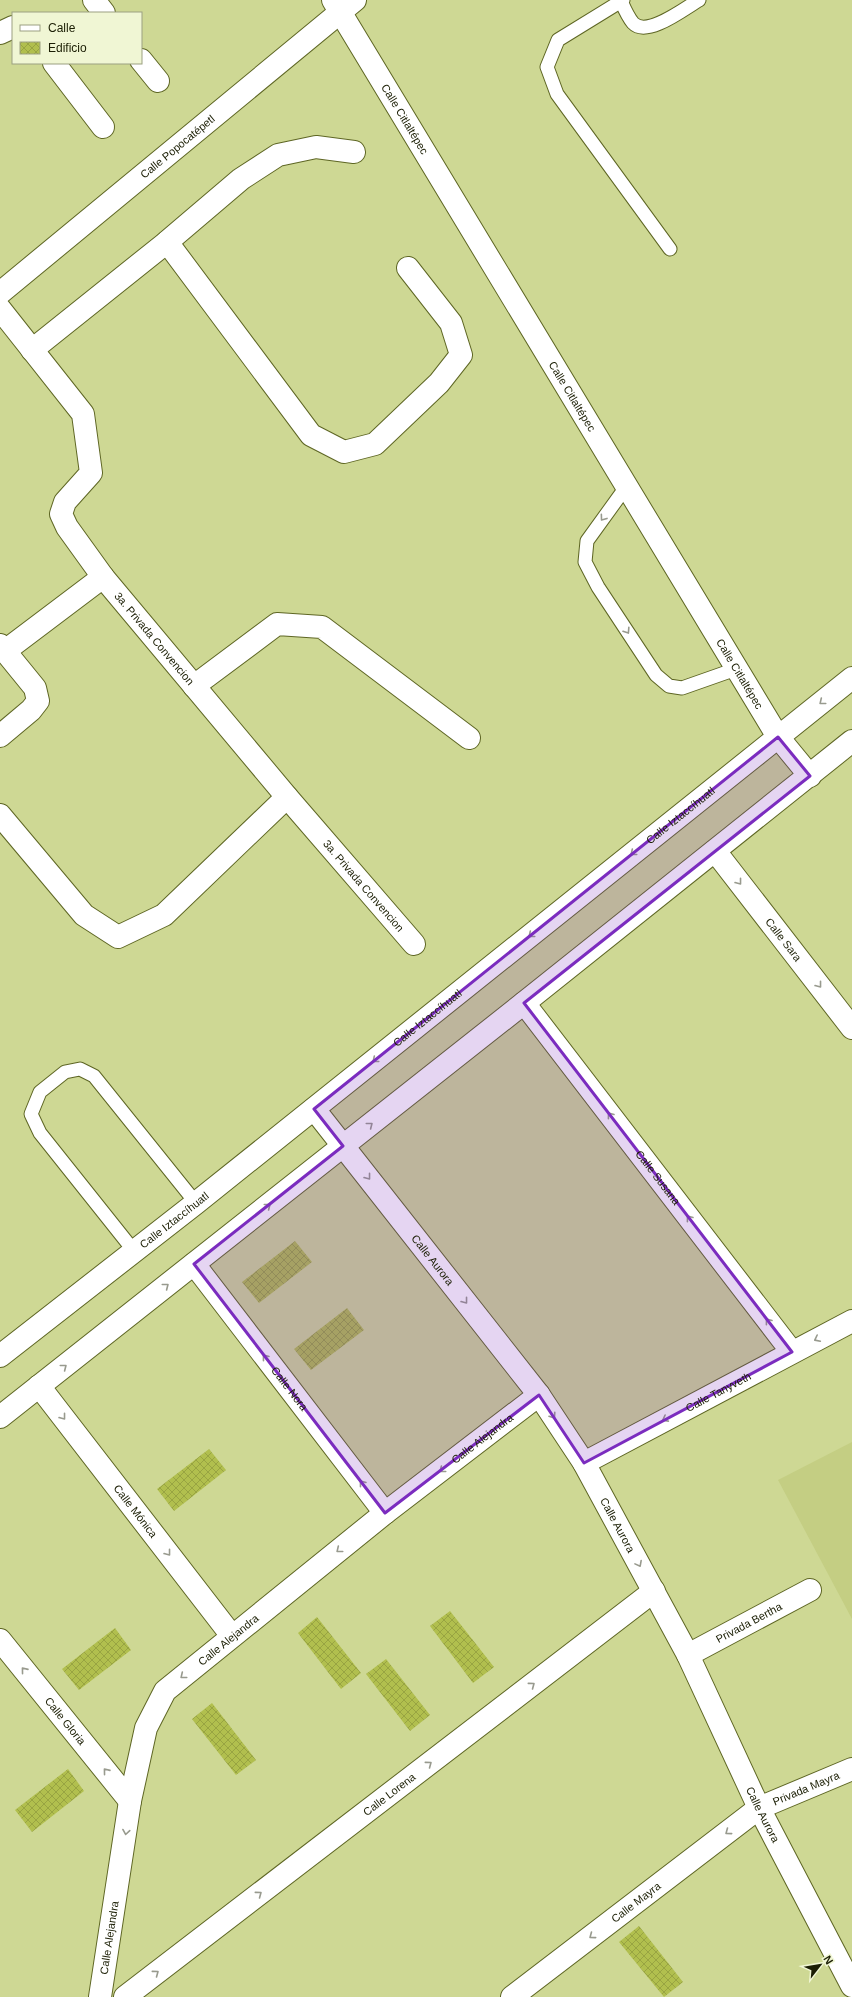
<svg xmlns="http://www.w3.org/2000/svg" width="852" height="1997" viewBox="0 0 852 1997" font-family="Arial,sans-serif">
<defs>
<pattern id="building-cross-hatch" width="8" height="8" patternUnits="userSpaceOnUse"><rect width="8" height="8" fill="#b1bf4e"/><path d="M0 0l8 8M0 8l8-8" fill="none" stroke="#98a442"/></pattern>
</defs>
<rect width="100%" height="100%" fill="#ced894"/>
<!-- built -->
<path fill="#c4ce83" d="M852,1442v177l-74,-139z"/>
<!-- building -->
<g fill="url(#building-cross-hatch)">
<path d="M295,1241l17,21 -53,41 -17,-21z"/>
<path d="M347,1308l17,22 -53,40 -17,-21z"/>
<path d="M209,1449l17,21 -52,41 -17,-22z"/>
<path d="M450,1611l44,56 -21,16 -43,-57z"/>
<path d="M317,1617l44,56 -20,16 -43,-56z"/>
<path d="M115,1628l16,22 -52,40 -17,-21z"/>
<path d="M386,1659l44,56 -20,16 -44,-57z"/>
<path d="M212,1703l44,57 -20,15 -44,-56z"/>
<path d="M68,1769l16,22 -52,41 -17,-22z"/>
<path d="M639,1926l44,56 -19,15 -45,-55z"/>
</g>
<g fill="none" stroke-linecap="round" stroke-linejoin="round">
<!-- service casing -->
<g stroke="#5e6624" stroke-width="15">
<g id="service">
<path d="M623,0l-65,40 -11,27 10,27 113,155"/>
<path d="M621,1c3,7 7,16 12,22 14,15 52,-15 66,-23"/>
<path d="M626,487l-39,54 -2,21 13,25 58,88 13,11 13,2 54,-19"/>
<path d="M134,1251l-94,-118 -9,-19 9,-22 25,-20 15,-3 14,7 102,127"/>
</g>
</g>
<!-- minor casing -->
<g stroke="#5e6624" stroke-width="24">
<g id="minor">
<path d="M94,0l10,13"/>
<path id="s1" d="M333,0l445,737 32,39"/>
<path d="M0,33l13,-6"/>
<path d="M141,60l17,21"/>
<path d="M54,63l49,64"/>
<path d="M167,242l144,193 33,17 31,-8 64,-61 22,-28 -10,-32 -43,-55"/>
<path id="s2" d="M0,293l355,-293"/>
<path id="s3" d="M0,309l83,105 8,59 -26,29 -4,12 6,13 36,50 184,220 127,147"/>
<path d="M32,350l135,-108 74,-63 37,-24 38,-8 38,5"/>
<path d="M0,645l35,43 3,13 -7,9 -31,26"/>
<path d="M5,651l98,-74"/>
<path d="M194,686l83,-62 45,3 147,111"/>
<path d="M0,815l84,100 34,22 46,-22 123,-118"/>
<path id="s4" d="M715,851l137,177"/>
<path id="s5" d="M524,1003l268,349"/>
<path id="s6" d="M314,1109l225,286 45,68 104,192 71,153 93,178"/>
<path id="s7" d="M194,1264l191,249"/>
<path id="s8" d="M0,1356l196,-153 656,-525"/>
<path id="s9" d="M39,1386l193,250"/>
<path d="M0,1417l524,-414 328,-262"/>
<path id="s10" d="M584,1463l268,-142"/>
<path id="s11" d="M0,1640l130,161"/>
<path id="s12" d="M688,1655l122,-65"/>
<path id="s13" d="M100,1997l30,-196 16,-73 19,-37 220,-178 154,-118"/>
<path id="s14" d="M125,1997l529,-406"/>
<path id="s15" d="M512,1997l247,-189 93,-39"/>
</g>
</g>
<!-- service -->
<use href="#service" stroke="#fff" stroke-width="13"/>
<!-- minor -->
<use href="#minor" stroke="#fff" stroke-width="22"/>
</g>
<!-- one-way arrows -->
<defs><path id="oneway-chevron" d="M-2-3.5L2.5 0L-2 3.5" fill="none" stroke-width="1.6" stroke-linecap="round" stroke-linejoin="round"/></defs>
<g stroke="#989a8e">
<use href="#oneway-chevron" transform="translate(603 518) rotate(126)"/>
<use href="#oneway-chevron" transform="translate(627 631) rotate(57)"/>
<use href="#oneway-chevron" transform="translate(822 702) rotate(141)"/>
<use href="#oneway-chevron" transform="translate(633 853) rotate(141)"/>
<use href="#oneway-chevron" transform="translate(739 882) rotate(52)"/>
<use href="#oneway-chevron" transform="translate(531 935) rotate(141)"/>
<use href="#oneway-chevron" transform="translate(819 985) rotate(52)"/>
<use href="#oneway-chevron" transform="translate(375 1060) rotate(141)"/>
<use href="#oneway-chevron" transform="translate(610 1115) rotate(-127)"/>
<use href="#oneway-chevron" transform="translate(370 1125) rotate(-38)"/>
<use href="#oneway-chevron" transform="translate(368 1177) rotate(52)"/>
<use href="#oneway-chevron" transform="translate(268 1206) rotate(-38)"/>
<use href="#oneway-chevron" transform="translate(689 1218) rotate(-127)"/>
<use href="#oneway-chevron" transform="translate(166 1286) rotate(-38)"/>
<use href="#oneway-chevron" transform="translate(465 1301) rotate(52)"/>
<use href="#oneway-chevron" transform="translate(768 1321) rotate(-127)"/>
<use href="#oneway-chevron" transform="translate(817 1339) rotate(153)"/>
<use href="#oneway-chevron" transform="translate(265 1357) rotate(-128)"/>
<use href="#oneway-chevron" transform="translate(64 1367) rotate(-38)"/>
<use href="#oneway-chevron" transform="translate(553 1416) rotate(56)"/>
<use href="#oneway-chevron" transform="translate(63 1417) rotate(52)"/>
<use href="#oneway-chevron" transform="translate(665 1419) rotate(152)"/>
<use href="#oneway-chevron" transform="translate(442 1470) rotate(142)"/>
<use href="#oneway-chevron" transform="translate(362 1483) rotate(-128)"/>
<use href="#oneway-chevron" transform="translate(339 1550) rotate(141)"/>
<use href="#oneway-chevron" transform="translate(168 1553) rotate(52)"/>
<use href="#oneway-chevron" transform="translate(639 1564) rotate(62)"/>
<use href="#oneway-chevron" transform="translate(24 1670) rotate(-129)"/>
<use href="#oneway-chevron" transform="translate(183 1676) rotate(141)"/>
<use href="#oneway-chevron" transform="translate(532 1685) rotate(-37)"/>
<use href="#oneway-chevron" transform="translate(429 1764) rotate(-37)"/>
<use href="#oneway-chevron" transform="translate(106 1771) rotate(-129)"/>
<use href="#oneway-chevron" transform="translate(126 1832) rotate(99)"/>
<use href="#oneway-chevron" transform="translate(728 1832) rotate(143)"/>
<use href="#oneway-chevron" transform="translate(259 1894) rotate(-37)"/>
<use href="#oneway-chevron" transform="translate(592 1936) rotate(143)"/>
<use href="#oneway-chevron" transform="translate(156 1973) rotate(-37)"/>
</g>
<!-- marked area -->
<path fill="#7b2cbf" fill-opacity="0.2" stroke="#7b2cbf" stroke-width="3" stroke-linejoin="round" d="M778,737l32,39 -286,227 268,349 -208,111 -45,-68 -154,118 -191,-249 149,-118 -29,-37z"/>
<g text-anchor="middle" stroke-width="3.5" stroke-linejoin="round" paint-order="stroke">
<!-- street labels -->
<g font-size="11" fill="#1b1e04" stroke="#f0f6d4">
<text dy="4" stroke="none"><textPath href="#s1" startOffset="139">Calle Citlaltépec</textPath></text>
<text dy="4" stroke="none"><textPath href="#s2" startOffset="230">Calle Popocatépetl</textPath></text>
<text dy="4" stroke="none"><textPath href="#s1" startOffset="463">Calle Citlaltépec</textPath></text>
<text dy="4" stroke="none"><textPath href="#s3" startOffset="401">3a. Privada Convencion</textPath></text>
<text dy="4" stroke="none"><textPath href="#s1" startOffset="787">Calle Citlaltépec</textPath></text>
<text dy="4" stroke="none"><textPath href="#s8" startOffset="869">Calle Iztaccíhuatl</textPath></text>
<text dy="4" stroke="none"><textPath href="#s3" startOffset="725">3a. Privada Convencion</textPath></text>
<text dy="4" stroke="none"><textPath href="#s4" startOffset="112">Calle Sara</textPath></text>
<text dy="4" stroke="none"><textPath href="#s8" startOffset="545">Calle Iztaccíhuatl</textPath></text>
<text dy="4" stroke="none"><textPath href="#s5" startOffset="220">Calle Susana</textPath></text>
<text dy="4" stroke="none"><textPath href="#s8" startOffset="221">Calle Iztaccíhuatl</textPath></text>
<text dy="4" stroke="none"><textPath href="#s6" startOffset="192">Calle Aurora</textPath></text>
<text dy="4" stroke="none"><textPath href="#s7" startOffset="157">Calle Nora</textPath></text>
<text dy="4" stroke="none"><textPath href="#s10" startOffset="152">Calle Tanyveth</textPath></text>
<text dy="4" stroke="none"><textPath href="#s13" startOffset="720">Calle Alejandra</textPath></text>
<text dy="4" stroke="none"><textPath href="#s9" startOffset="158">Calle Mónica</textPath></text>
<text dy="4" stroke="none"><textPath href="#s6" startOffset="516">Calle Aurora</textPath></text>
<text dy="4" stroke="none"><textPath href="#s12" startOffset="69">Privada Bertha</textPath></text>
<text dy="4" stroke="none"><textPath href="#s13" startOffset="396">Calle Alejandra</textPath></text>
<text dy="4" stroke="none"><textPath href="#s11" startOffset="104">Calle Gloria</textPath></text>
<text dy="4" stroke="none"><textPath href="#s15" startOffset="362">Privada Mayra</textPath></text>
<text dy="4" stroke="none"><textPath href="#s14" startOffset="333">Calle Lorena</textPath></text>
<text dy="4" stroke="none"><textPath href="#s6" startOffset="840">Calle Aurora</textPath></text>
<text dy="4" stroke="none"><textPath href="#s15" startOffset="156">Calle Mayra</textPath></text>
<text dy="4" stroke="none"><textPath href="#s13" startOffset="60">Calle Alejandra</textPath></text>
</g>
</g>
<!-- legend -->
<rect x="12" y="12" width="130" height="52" fill="#f0f6d4" stroke="#9ba081"/>
<rect x="20" y="25" width="20" height="6" fill="#ffffff" stroke="#9ba081"/>
<text x="48" y="32" font-size="12" fill="#1b1e04">Calle</text>
<rect x="20" y="42" width="20" height="12" fill="url(#building-cross-hatch)" stroke="#9ba081"/>
<text x="48" y="52" font-size="12" fill="#1b1e04">Edificio</text>
<!-- north arrow -->
<g transform="translate(820 1965) rotate(59)" stroke="#f0f6d4" stroke-width="3" paint-order="stroke">
<path d="M0-3L7 15L0 10L-7 15Z" fill="#1b1e04"/>
<text y="-6" font-size="11" font-weight="bold" text-anchor="middle" fill="#1b1e04">N</text>
</g>
</svg>
